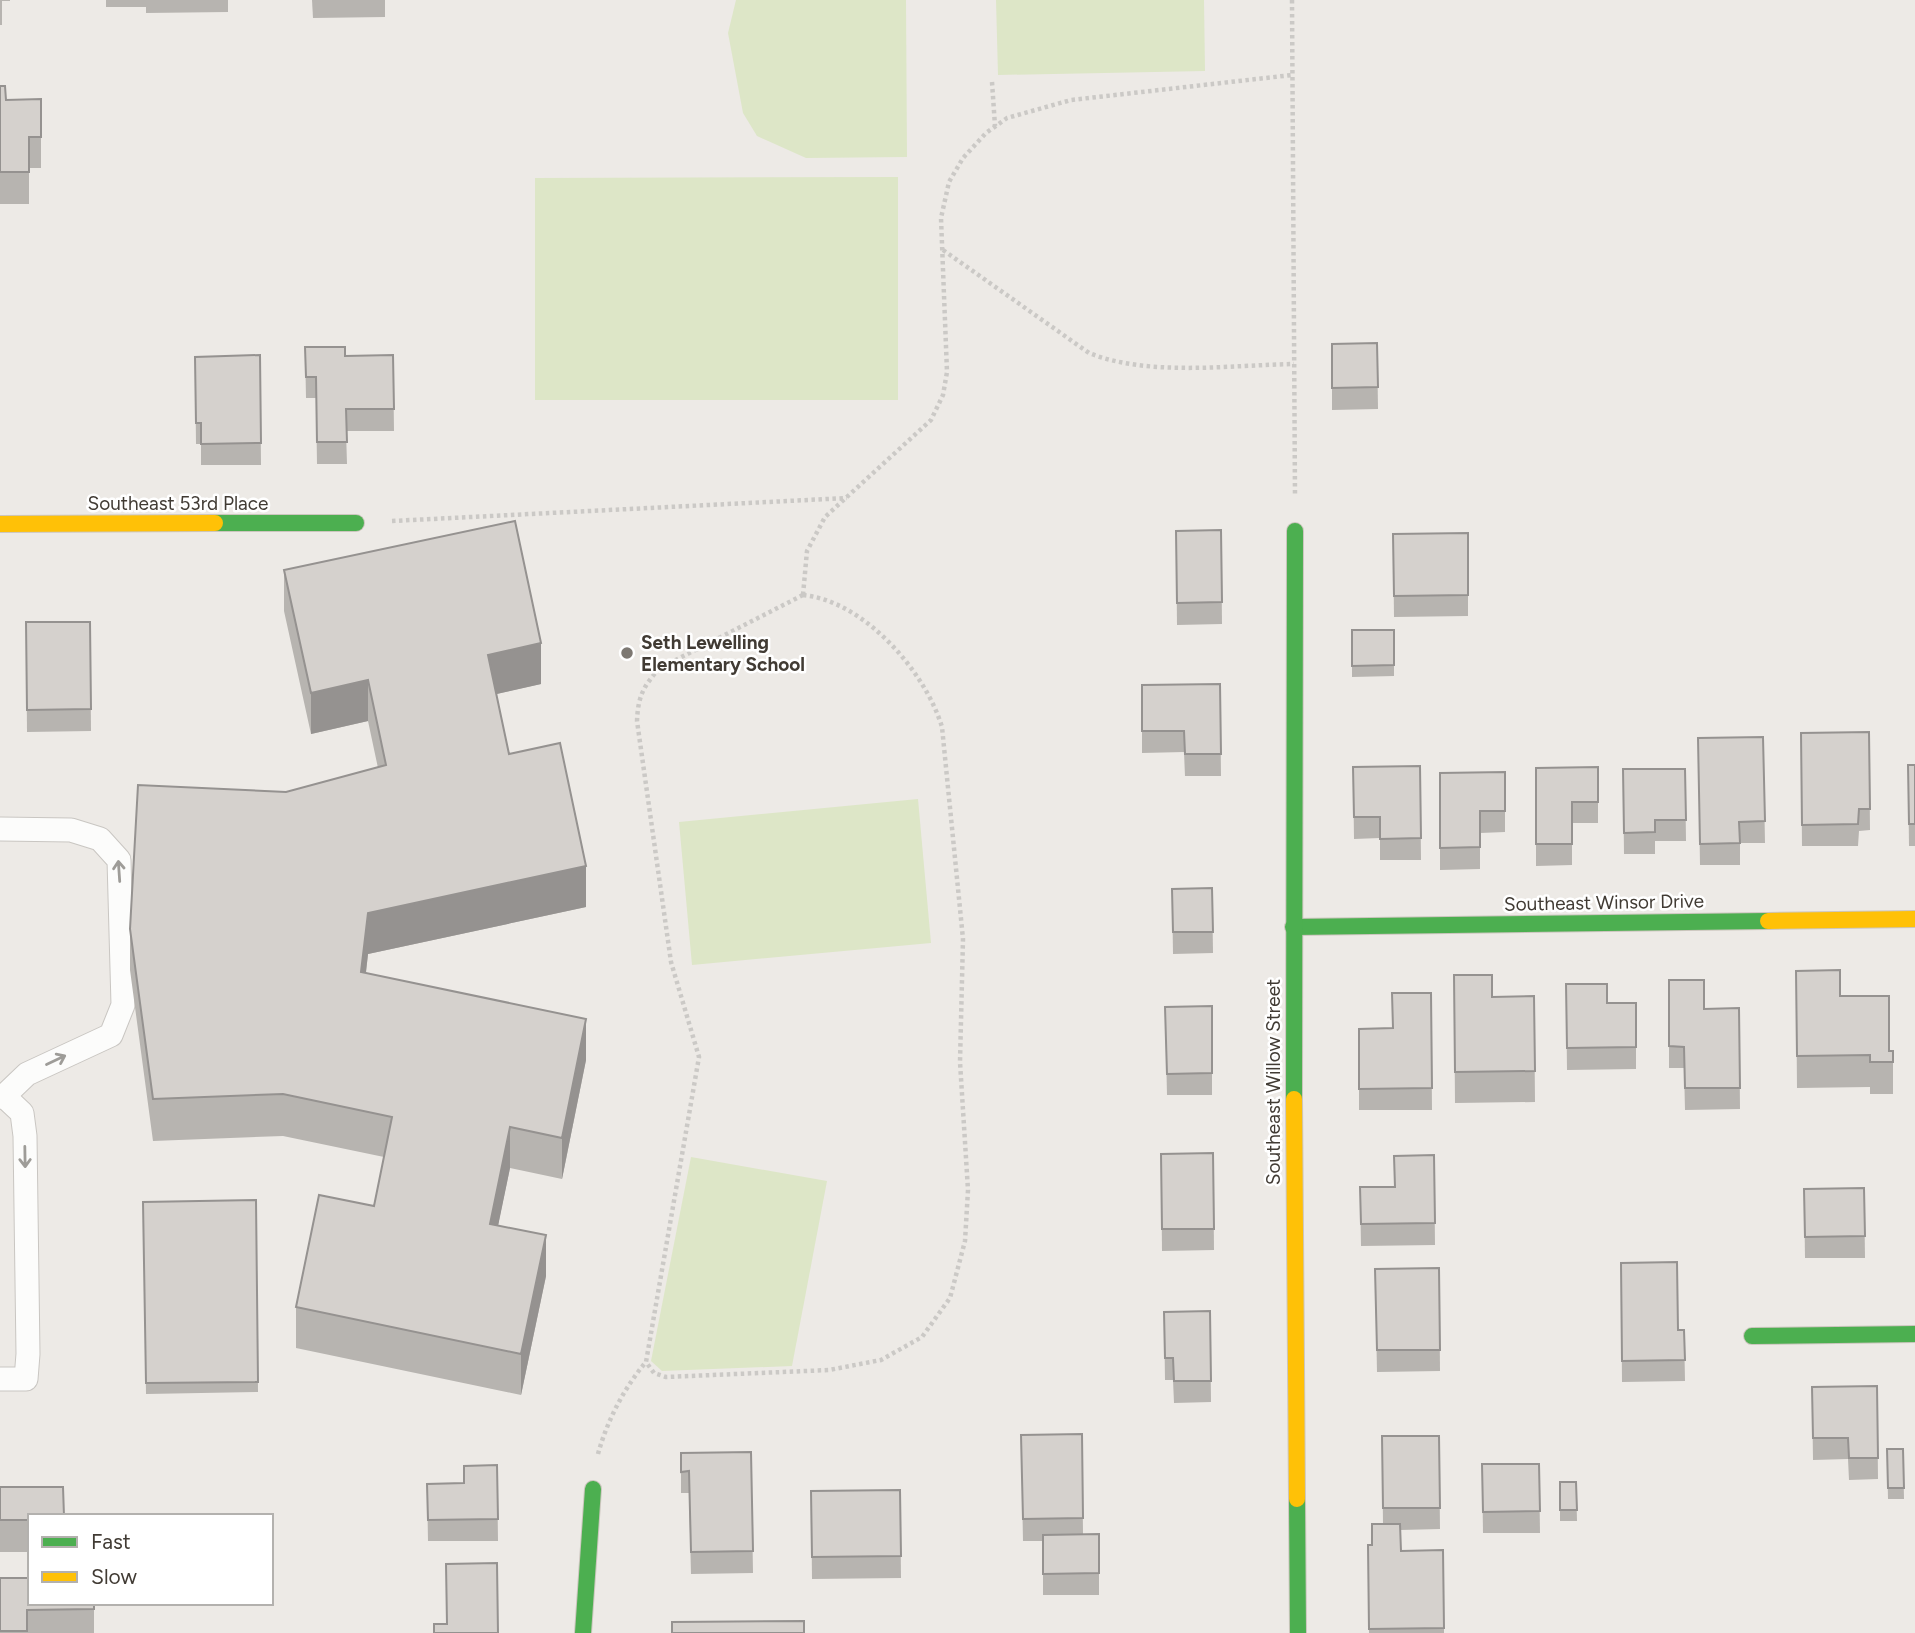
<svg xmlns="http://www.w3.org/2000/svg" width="1915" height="1633" viewBox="0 0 1915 1633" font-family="Figtree,sans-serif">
<rect width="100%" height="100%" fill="#edeae6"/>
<!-- green -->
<g fill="#dde6c7">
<path d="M736,0h170l1,157 -101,1 -49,-22 -14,-23 -15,-80z"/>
<path d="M996,0h208l1,71 -207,4z"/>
<path d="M898,177v223h-363v-222z"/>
<path d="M918,799l13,144 -239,22 -13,-143z"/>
<path d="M691,1157l136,24 -35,185 -130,5 -11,-10z"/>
</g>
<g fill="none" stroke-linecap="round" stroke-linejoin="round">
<!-- lane casing -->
<g stroke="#c9c6c2" stroke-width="25">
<g id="lane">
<path d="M0,829l71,1 29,9 19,21 4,145 -12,30 -84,39 -23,22 -4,1"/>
<path d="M0,1379h26l2,-25 -3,-218 -3,-23 -18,-17"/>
</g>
</g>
<!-- fast casing -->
<g stroke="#ccc6be" stroke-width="18">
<g id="fast">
<path d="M215,523h141"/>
<path d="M1293,927l475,-6"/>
<path d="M1294,1099l1,-568"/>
<path d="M1752,1336l163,-2"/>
<path d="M1297,1499l1,134"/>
<path d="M583,1633l10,-144"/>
</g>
</g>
<!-- slow casing -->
<g stroke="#ccc6be" stroke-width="18">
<g id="slow">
<path d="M0,524l215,-1"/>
<path d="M1768,921l147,-2"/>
<path d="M1294,1099l3,400"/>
</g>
</g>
<!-- path -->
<g stroke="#cbc9c6" stroke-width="4.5" stroke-dasharray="3.5 3.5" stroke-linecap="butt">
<path d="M1292,0l3,496"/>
<path d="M992,82l3,44"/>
<path d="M943,250l146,103c60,24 141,12 205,11"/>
<path d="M392,521l455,-23"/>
<path d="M803,595c61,6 122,76 139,132l21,212 -3,123 8,128 -3,51 -15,57 -28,39 -41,23 -52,10 -163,7 -12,-4 -8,-11 53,-305 -28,-95 -34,-241c1,-24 6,-35 23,-53z"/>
<path d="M803,595l4,-44 18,-34 106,-97 12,-25 4,-23 -6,-154 8,-36 14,-24 23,-25 21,-15 64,-18 221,-25"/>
<path d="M598,1454c9,-33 26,-66 48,-92"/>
</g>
<!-- lane -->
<use href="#lane" stroke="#fcfcfb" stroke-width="23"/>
<!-- fast -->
<use href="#fast" stroke="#4caf50" stroke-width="16"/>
<!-- slow -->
<use href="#slow" stroke="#ffc107" stroke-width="16"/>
</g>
<!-- wall -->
<g fill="#b7b4b0">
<path d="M0,0h10v1h-8v24h-2z"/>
<path d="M106,0h122v12l-82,1v-6h-40z"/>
<path d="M312,0h73v17l-72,1z"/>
<path d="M0,86l6,14 35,-1v69h-12v36h-29z"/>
<path d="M1377,343l1,66 -46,1v-66z"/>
<path d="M305,347l40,9 48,-1 1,76h-48l1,33h-30l-1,-66h-10z"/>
<path d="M260,355l1,110h-60v-21h-5l-1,-87z"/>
<path d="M1221,530l1,94 -45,1 -1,-94z"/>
<path d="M1468,533v83l-74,1 -1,-83z"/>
<path d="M284,570l257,114 -45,10 13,60 77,153 -218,47 -2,19 220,87 -24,119 -52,-11 -12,57 48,51 -25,119 -225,-47v-41l78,-101 10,-49 -101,-21 -130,5 -23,-171v-41l156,-137 92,-24 -10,-47 -57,13 -27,-123z"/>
<path d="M26,622h64l1,109 -64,1z"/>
<path d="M1352,630h42v46l-42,1z"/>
<path d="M1220,684l1,92h-36l-1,-24 -42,1v-68z"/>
<path d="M1869,732l1,98 -11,1 -1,15h-56l-1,-113z"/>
<path d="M1763,737l2,106h-25v22h-40l-2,-127z"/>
<path d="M1908,765h7v81h-6z"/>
<path d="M1420,766l1,94h-41v-22l-26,1 -1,-72z"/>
<path d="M1598,767v56h-26v42l-36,1v-98z"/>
<path d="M1623,769h62l1,72h-31v13h-31z"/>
<path d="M1505,772v60l-25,1v36l-40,1v-97z"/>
<path d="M1212,888l1,65 -40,1 -1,-65z"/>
<path d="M1796,971l44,25 49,55h4v43h-23v-7l-73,1z"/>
<path d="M1454,975l38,22 42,-1 1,106 -80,1z"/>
<path d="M1669,980l35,29 35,-1 1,101 -55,1 -1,-42h-15z"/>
<path d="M1566,984l41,19h29v66l-69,1z"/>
<path d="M1431,993l1,117h-73v-81l33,-1z"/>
<path d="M1212,1006v89h-45l-2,-88z"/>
<path d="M1213,1153l1,97 -52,1 -1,-97z"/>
<path d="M1434,1155l1,90 -74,1 -1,-59h34z"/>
<path d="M1864,1188l1,70h-60l-1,-69z"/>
<path d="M256,1200l2,192 -112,2 -3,-192z"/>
<path d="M1621,1263l57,67h6l1,51 -63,1z"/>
<path d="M1439,1268l1,103 -63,1 -2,-103z"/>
<path d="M1210,1311l1,91 -37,1 -1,-23h-8l-1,-68z"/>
<path d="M1877,1386l1,93 -29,1 -1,-21 -35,1 -1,-73z"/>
<path d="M1082,1434l1,100h16v61h-56v-54h-20l-2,-106z"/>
<path d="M1382,1436h57l1,93 -40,1 1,21 43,77v5h-75l-1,-88h4l11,-21z"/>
<path d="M1887,1449h16l1,50h-16z"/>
<path d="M751,1452l2,121 -62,1 -2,-81h-8v-40z"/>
<path d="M1482,1464h57l1,69h-57z"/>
<path d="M497,1465l1,76h-70l-1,-57 37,-1z"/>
<path d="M1560,1482h16l1,39h-17z"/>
<path d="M0,1487l30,29v36h-30z"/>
<path d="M900,1490l1,88 -89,1 -1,-88z"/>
<path d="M0,1578l94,25v30h-94z"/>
</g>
<!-- shaded-wall -->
<g fill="#959290">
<path d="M541,643v41l-53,12v-41z"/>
<path d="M368,680v41l-57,13v-41z"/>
<path d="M586,866v41l-218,47 -7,59v-41l7,-59z"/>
<path d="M586,1019v41l-24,119v-41z"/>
<path d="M510,1127v41l-20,97v-41z"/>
<path d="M546,1235v41l-25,119v-41z"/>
</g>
<!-- building -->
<g fill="#d5d1cd" stroke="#959290" stroke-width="2">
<path d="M0,86h5l1,14 35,-1v38h-12v35h-29z"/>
<path d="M1377,343l1,44 -46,1v-44z"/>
<path d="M305,347h40v9l48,-1 1,54h-48l1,33h-30l-1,-65h-10z"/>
<path d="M260,355l1,88 -60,1v-21h-5l-1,-66z"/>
<path d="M515,521l26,122 -53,12 21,99 51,-11 26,123 -218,47 -7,59 225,47 -24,119 -52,-11 -20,97 56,11 -25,119 -225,-47 23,-112 55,11 18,-89 -109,-23 -130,5 -23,-170 8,-144 148,7 100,-27 -18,-85 -57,13 -27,-123z"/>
<path d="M1221,530l1,72 -45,1 -1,-72z"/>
<path d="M1468,533v62l-74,1 -1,-62z"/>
<path d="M26,622h64l1,87 -64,1z"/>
<path d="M1352,630h42v35l-42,1z"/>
<path d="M1220,684l1,70h-36l-1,-23h-42v-46z"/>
<path d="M1869,732l1,77h-11l-1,15 -56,1 -1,-92z"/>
<path d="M1763,737l2,84 -26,1 1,21 -40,1 -2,-106z"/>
<path d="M1908,765h7v59h-6z"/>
<path d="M1420,766l1,72 -41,1v-22h-26l-1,-50z"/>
<path d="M1598,767v35h-26v42h-36v-76z"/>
<path d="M1623,769h62l1,51h-31v12l-31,1z"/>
<path d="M1505,772v39h-25v36l-40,1v-75z"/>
<path d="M1212,888l1,44h-40l-1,-43z"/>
<path d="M1840,970v26h49v55h4v11h-23v-7l-73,1 -1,-85z"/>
<path d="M1454,975h38v22l42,-1 1,75 -80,1z"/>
<path d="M1669,980h35v29l35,-1 1,80h-55l-1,-41 -15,-1z"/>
<path d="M1566,984h41v19h29v44l-69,1z"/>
<path d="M1392,993h39l1,95 -73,1v-60l34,-1z"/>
<path d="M1212,1006v67l-45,1 -2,-67z"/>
<path d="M1213,1153l1,76h-52l-1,-75z"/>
<path d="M1434,1155l1,68 -74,1 -1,-37h35l-1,-31z"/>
<path d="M1864,1188l1,48 -60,1 -1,-48z"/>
<path d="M256,1200l2,182 -112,1 -3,-181z"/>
<path d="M1677,1262l1,68h6l1,30 -63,1 -1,-98z"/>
<path d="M1439,1268l1,82h-63l-2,-81z"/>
<path d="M1210,1311l1,70h-37l-1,-23h-8l-1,-46z"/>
<path d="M1877,1386l1,72h-29l-1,-20h-35l-1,-51z"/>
<path d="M1082,1434l1,84 -60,1 -2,-84z"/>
<path d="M1382,1436h57l1,72h-57z"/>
<path d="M1887,1449h16l1,39h-16z"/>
<path d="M751,1452l2,99 -62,1 -2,-81 -8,1v-19z"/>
<path d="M1482,1464h57l1,47 -57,1z"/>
<path d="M497,1465l1,54 -70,1 -1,-36 37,-1v-17z"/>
<path d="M1560,1482h16l1,28h-17z"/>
<path d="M0,1487h63l1,29h-34v4h-30z"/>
<path d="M900,1490l1,66 -89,1 -1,-66z"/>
<path d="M1372,1524h28l1,27 42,-1 1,78 -75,1 -1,-84h4z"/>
<path d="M1099,1534v39l-56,1v-39z"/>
<path d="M497,1563l1,70h-64v-9h13l-1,-60z"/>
<path d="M0,1578h30v25h64v6l-67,1v21h-27z"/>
<path d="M804,1621v12h-132v-11z"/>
</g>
<!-- one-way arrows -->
<defs><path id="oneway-shaft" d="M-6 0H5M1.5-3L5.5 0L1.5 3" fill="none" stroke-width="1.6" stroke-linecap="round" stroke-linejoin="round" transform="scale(1.75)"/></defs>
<g stroke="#9e9c98">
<use href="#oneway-shaft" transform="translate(119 871) rotate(-94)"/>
<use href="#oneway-shaft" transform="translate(56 1060) rotate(-25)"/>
<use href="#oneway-shaft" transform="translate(25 1157) rotate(89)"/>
</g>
<!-- markers -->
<circle fill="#7d7872" stroke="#fff" stroke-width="2.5" cx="627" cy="653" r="7"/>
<g text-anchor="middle" stroke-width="5" stroke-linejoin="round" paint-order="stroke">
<!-- street labels -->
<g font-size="19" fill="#413b34" stroke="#fff">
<text x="178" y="510">Southeast 53rd Place</text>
<text transform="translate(1604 902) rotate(-1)" y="7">Southeast Winsor Drive</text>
<text transform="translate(1273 1082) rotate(-90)" y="7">Southeast Willow Street</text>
</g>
<!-- poi labels -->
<g font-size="19" font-weight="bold" fill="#413b34" stroke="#fff" text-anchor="start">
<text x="641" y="649">Seth Lewelling<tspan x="641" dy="22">Elementary School</tspan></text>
</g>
</g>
<!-- legend -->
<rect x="28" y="1514" width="245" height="91" fill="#ffffff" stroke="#b3b1ae" stroke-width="2"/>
<rect x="42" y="1537" width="35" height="10" fill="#4caf50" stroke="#b3b1ae" stroke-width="2"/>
<text x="91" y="1549" font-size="21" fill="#413b34">Fast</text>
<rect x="42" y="1572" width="35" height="10" fill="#ffc107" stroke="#b3b1ae" stroke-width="2"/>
<text x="91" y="1584" font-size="21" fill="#413b34">Slow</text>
</svg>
